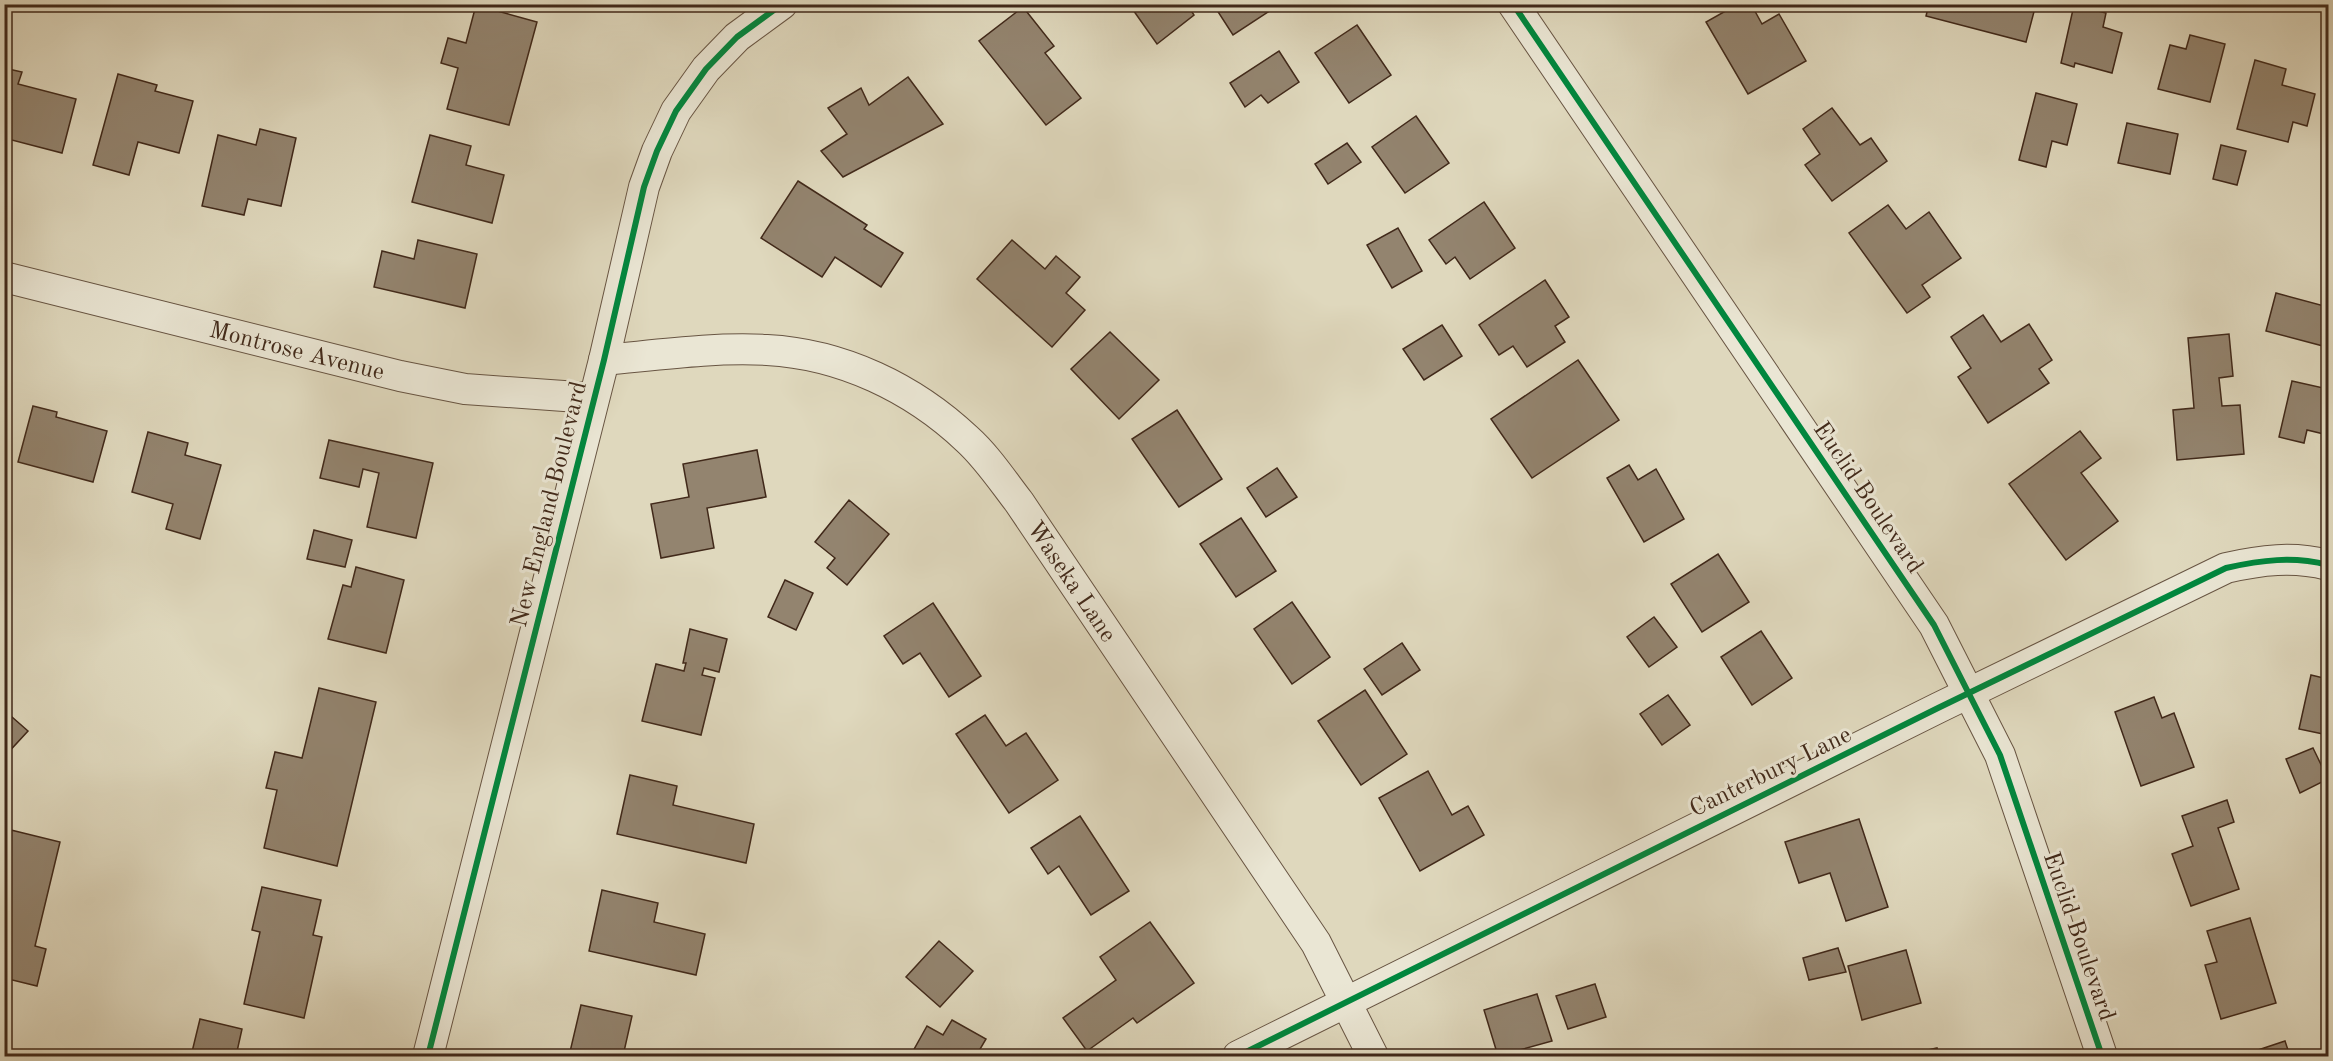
<svg xmlns="http://www.w3.org/2000/svg" width="2333" height="1061" viewBox="0 0 2333 1061" font-family="'Old Standard TT',serif">
<rect width="100%" height="100%" fill="#dfd8bd"/>
<filter id="stains"><feTurbulence type="fractalNoise" baseFrequency=".00333" numOctaves="4"/><feColorMatrix values="0 0 0 0 .2 0 0 0 0 .09 0 0 0 0 .02 0 0 0 .5 -.17"/></filter>
<radialGradient id="worn" r=".72"><stop offset=".6" stop-color="#630" stop-opacity="0"/><stop offset="1" stop-color="#630" stop-opacity=".3"/></radialGradient>
<!-- building -->
<g fill="#93846f" stroke="#41291a" stroke-width="1.5">
<path d="M1134,4h53l7,11 -37,29 -26,-37z"/>
<path d="M1213,4h67l-47,31z"/>
<path d="M1738,4h13l11,20 17,-10 27,47 -58,33 -42,-72z"/>
<path d="M1929,4h107l-10,38 -100,-26z"/>
<path d="M476,5l61,17 -28,103 -62,-16 11,-41 -17,-5 7,-25 18,5z"/>
<path d="M2074,5l32,8 -3,14 19,6 -10,40 -37,-10 -1,4 -13,-4z"/>
<path d="M1023,7l31,39 -9,7 36,45 -35,27 -67,-84z"/>
<path d="M1357,25l34,50 -42,28 -34,-50z"/>
<path d="M2190,35l35,9 -15,58 -52,-13 12,-44 16,4z"/>
<path d="M1279,51l20,31 -31,21 -7,-8 -16,12 -15,-24z"/>
<path d="M2255,60l31,9 -4,16 33,9 -8,32 -14,-4 -5,20 -51,-13z"/>
<path d="M4,68l18,4 -4,12 58,15 -14,54 -58,-15z"/>
<path d="M118,74l39,11 -2,6 38,10 -14,52 -41,-11 -9,33 -36,-10z"/>
<path d="M908,77l35,47 -100,53 -22,-26 26,-17 -19,-26 33,-20 8,17z"/>
<path d="M2036,93l41,11 -10,41 -15,-4 -6,26 -27,-7z"/>
<path d="M1832,108l28,37 11,-7 16,23 -55,40 -27,-36 15,-11 -17,-25z"/>
<path d="M1416,116l33,47 -44,30 -33,-46z"/>
<path d="M2127,123l51,11 -8,40 -52,-11z"/>
<path d="M260,129l36,9 -15,68 -33,-7 -4,16 -42,-9 16,-71 38,10z"/>
<path d="M430,135l41,11 -5,19 38,10 -12,48 -80,-21z"/>
<path d="M1347,143l14,19 -33,22 -13,-20z"/>
<path d="M2221,145l25,6 -9,34 -24,-6z"/>
<path d="M798,181l69,44 -3,4 39,24 -22,34 -46,-30 -13,20 -61,-39z"/>
<path d="M1484,202l31,46 -45,31 -15,-22 -9,7 -17,-24z"/>
<path d="M1888,205l18,24 23,-17 32,46 -39,27 8,12 -23,16 -58,-80z"/>
<path d="M1398,228l24,43 -30,17 -25,-43z"/>
<path d="M418,240l59,14 -12,54 -91,-21 8,-36 32,8z"/>
<path d="M1012,240l33,29 11,-13 24,21 -14,16 19,17 -33,37 -75,-68z"/>
<path d="M1545,280l24,37 -14,9 10,16 -38,25 -14,-21 -14,9 -20,-30z"/>
<path d="M2276,293l52,14v19l-5,20 -57,-15z"/>
<path d="M1983,315l18,27 28,-18 23,36 -13,9 10,14 -61,40 -30,-46 13,-9 -20,-31z"/>
<path d="M1442,325l20,31 -38,24 -21,-31z"/>
<path d="M1110,332l49,48 -40,39 -48,-50z"/>
<path d="M2229,334l4,42 -14,2 3,28 18,-1 4,49 -67,6 -4,-50 21,-2 -6,-70z"/>
<path d="M1578,360l41,60 -87,58 -41,-59z"/>
<path d="M2292,381l36,8v46l-21,-5 -3,13 -25,-6z"/>
<path d="M33,406l24,6 -1,5 51,14 -14,51 -75,-20z"/>
<path d="M1177,410l45,69 -43,28 -47,-68z"/>
<path d="M2080,431l21,27 -20,15 37,48 -52,39 -57,-76z"/>
<path d="M148,432l40,11 -3,12 36,10 -21,74 -34,-10 7,-25 -41,-12z"/>
<path d="M329,440l104,23 -17,75 -49,-11 12,-54 -16,-4 -4,18 -39,-9z"/>
<path d="M757,450l9,47 -59,11 7,40 -53,10 -10,-54 38,-7 -6,-33z"/>
<path d="M1629,465l9,15 18,-11 28,50 -40,23 -37,-64z"/>
<path d="M1277,468l20,29 -31,20 -19,-29z"/>
<path d="M849,500l40,34 -42,51 -20,-17 8,-10 -20,-16z"/>
<path d="M1241,518l35,53 -40,26 -36,-53z"/>
<path d="M314,530l38,10 -7,27 -38,-8z"/>
<path d="M1718,554l31,48 -47,30 -31,-48z"/>
<path d="M356,567l48,13 -18,73 -58,-14 15,-54 8,2z"/>
<path d="M785,580l28,13 -17,37 -28,-13z"/>
<path d="M1292,602l38,55 -38,27 -38,-55z"/>
<path d="M933,603l48,73 -32,21 -29,-44 -17,11 -19,-28z"/>
<path d="M1654,617l23,30 -28,20 -22,-30z"/>
<path d="M690,629l37,10 -8,33 -15,-4 -2,7 13,3 -14,57 -59,-14 14,-57 28,7 2,-8h-3z"/>
<path d="M1761,631l31,47 -40,27 -31,-48z"/>
<path d="M1402,643l18,27 -38,25 -18,-26z"/>
<path d="M2311,675l17,4v56l-29,-6z"/>
<path d="M319,688l57,14 -39,164 -73,-18 13,-58 -11,-2 9,-36 27,6z"/>
<path d="M1365,690l42,64 -46,31 -43,-64z"/>
<path d="M1668,695l22,30 -28,20 -22,-31z"/>
<path d="M2154,697l8,21 12,-5 20,54 -53,19 -26,-74z"/>
<path d="M4,710l24,21 -24,26z"/>
<path d="M985,715l21,31 20,-13 32,47 -49,33 -53,-79z"/>
<path d="M2313,748l15,31 -28,14 -14,-34z"/>
<path d="M1428,771l24,44 16,-9 16,29 -64,36 -41,-73z"/>
<path d="M630,775l47,11 -4,19 81,19 -8,39 -129,-29z"/>
<path d="M2227,800l7,22 -16,6 21,61 -48,17 -19,-52 21,-8 -11,-30z"/>
<path d="M1080,816l49,75 -38,24 -32,-49 -11,8 -17,-26z"/>
<path d="M1859,819l29,88 -42,14 -16,-48 -31,10 -14,-41z"/>
<path d="M11,830l49,12 -25,104 11,3 -9,37 -33,-8v-122z"/>
<path d="M262,887l59,13 -8,35 9,2 -18,81 -60,-14 16,-72 -8,-2z"/>
<path d="M602,890l56,13 -4,19 51,12 -9,41 -107,-24z"/>
<path d="M2250,918l26,85 -55,16 -16,-54 12,-3 -10,-31z"/>
<path d="M1150,922l44,61 -57,40 -4,-5 -46,33 -24,-33 53,-38 -16,-23z"/>
<path d="M939,941l34,30 -33,36 -34,-30z"/>
<path d="M1838,948l8,24 -37,8 -6,-22z"/>
<path d="M1906,950l15,53 -59,17 -14,-54z"/>
<path d="M1595,984l11,33 -38,12 -12,-33z"/>
<path d="M1537,994l15,47 -54,15 -14,-46z"/>
<path d="M581,1005l51,11 -9,40h-54z"/>
<path d="M200,1019l42,10 -6,27h-45z"/>
<path d="M952,1020l34,19 -10,17h-57l-7,-3 15,-27 16,9z"/>
<path d="M2285,1041l5,15h-50z"/>
<path d="M1937,1048l2,8h-37z"/>
<path d="M2328,1051v5h-16z"/>
</g>
<g fill="none" stroke-linecap="round" stroke-linejoin="round">
<!-- street casing -->
<g stroke="#685543" stroke-width="32">
<g id="street">
<path d="M1513,4l421,621 66,130 102,301"/>
<path id="s1" d="M4,277l396,99 65,13 127,9"/>
<path id="s2" d="M604,360c54,-5 109,-13 163,-10 75,4 146,38 200,89 20,18 35,41 52,63l297,441 57,113"/>
<path d="M428,1056l176,-696 40,-173 13,-36 19,-40 30,-42 31,-32 45,-33"/>
<path d="M1238,1056l700,-348 288,-140c35,-8 67,-12 102,-3"/>
</g>
</g>
<!-- street -->
<use href="#street" stroke="#eae6d4" stroke-width="30"/>
<!-- cycleway casing -->
<g stroke="#eae6d4" stroke-width="10">
<g id="cycleway">
<path d="M1513,4l421,621 66,130 102,301"/>
<path d="M428,1056l176,-696 40,-173 13,-36 19,-40 30,-42 31,-32 45,-33"/>
<path d="M1238,1056l700,-348 288,-140c35,-8 67,-12 102,-3"/>
</g>
</g>
<!-- cycleway -->
<use href="#cycleway" stroke="#00873e" stroke-width="6"/>
</g>
<g text-anchor="middle" stroke-width="6" stroke-linejoin="round" paint-order="stroke">
<!-- street labels -->
<g font-size="24" fill="#41291a" stroke="#eae6d4">
<text dy="8" stroke="none"><textPath href="#s1" startOffset="302">Montrose Avenue</textPath></text>
<text transform="translate(1869 497) rotate(56)" y="8">Euclid Boulevard</text>
<text transform="translate(548 504) rotate(-76)" y="8">New England Boulevard</text>
<text dy="8" stroke="none"><textPath href="#s2" startOffset="564">Waseka Lane</textPath></text>
<text transform="translate(1770 771) rotate(-26)" y="8">Canterbury Lane</text>
<text transform="translate(2080 936) rotate(71)" y="8">Euclid Boulevard</text>
</g>
</g>
<!-- margin -->
<rect width="2333" height="1061" fill="none" stroke="#dfd8bd" stroke-width="24"/>
<rect x="6" y="6" width="2321" height="1049" fill="none" stroke="#41291a" stroke-width="3"/>
<rect x="12" y="12" width="2309" height="1037" fill="none" stroke="#41291a" stroke-width="1.5"/>
<rect width="100%" height="100%" filter="url(#stains)"/>
<rect width="100%" height="100%" fill="url(#worn)"/>
</svg>
